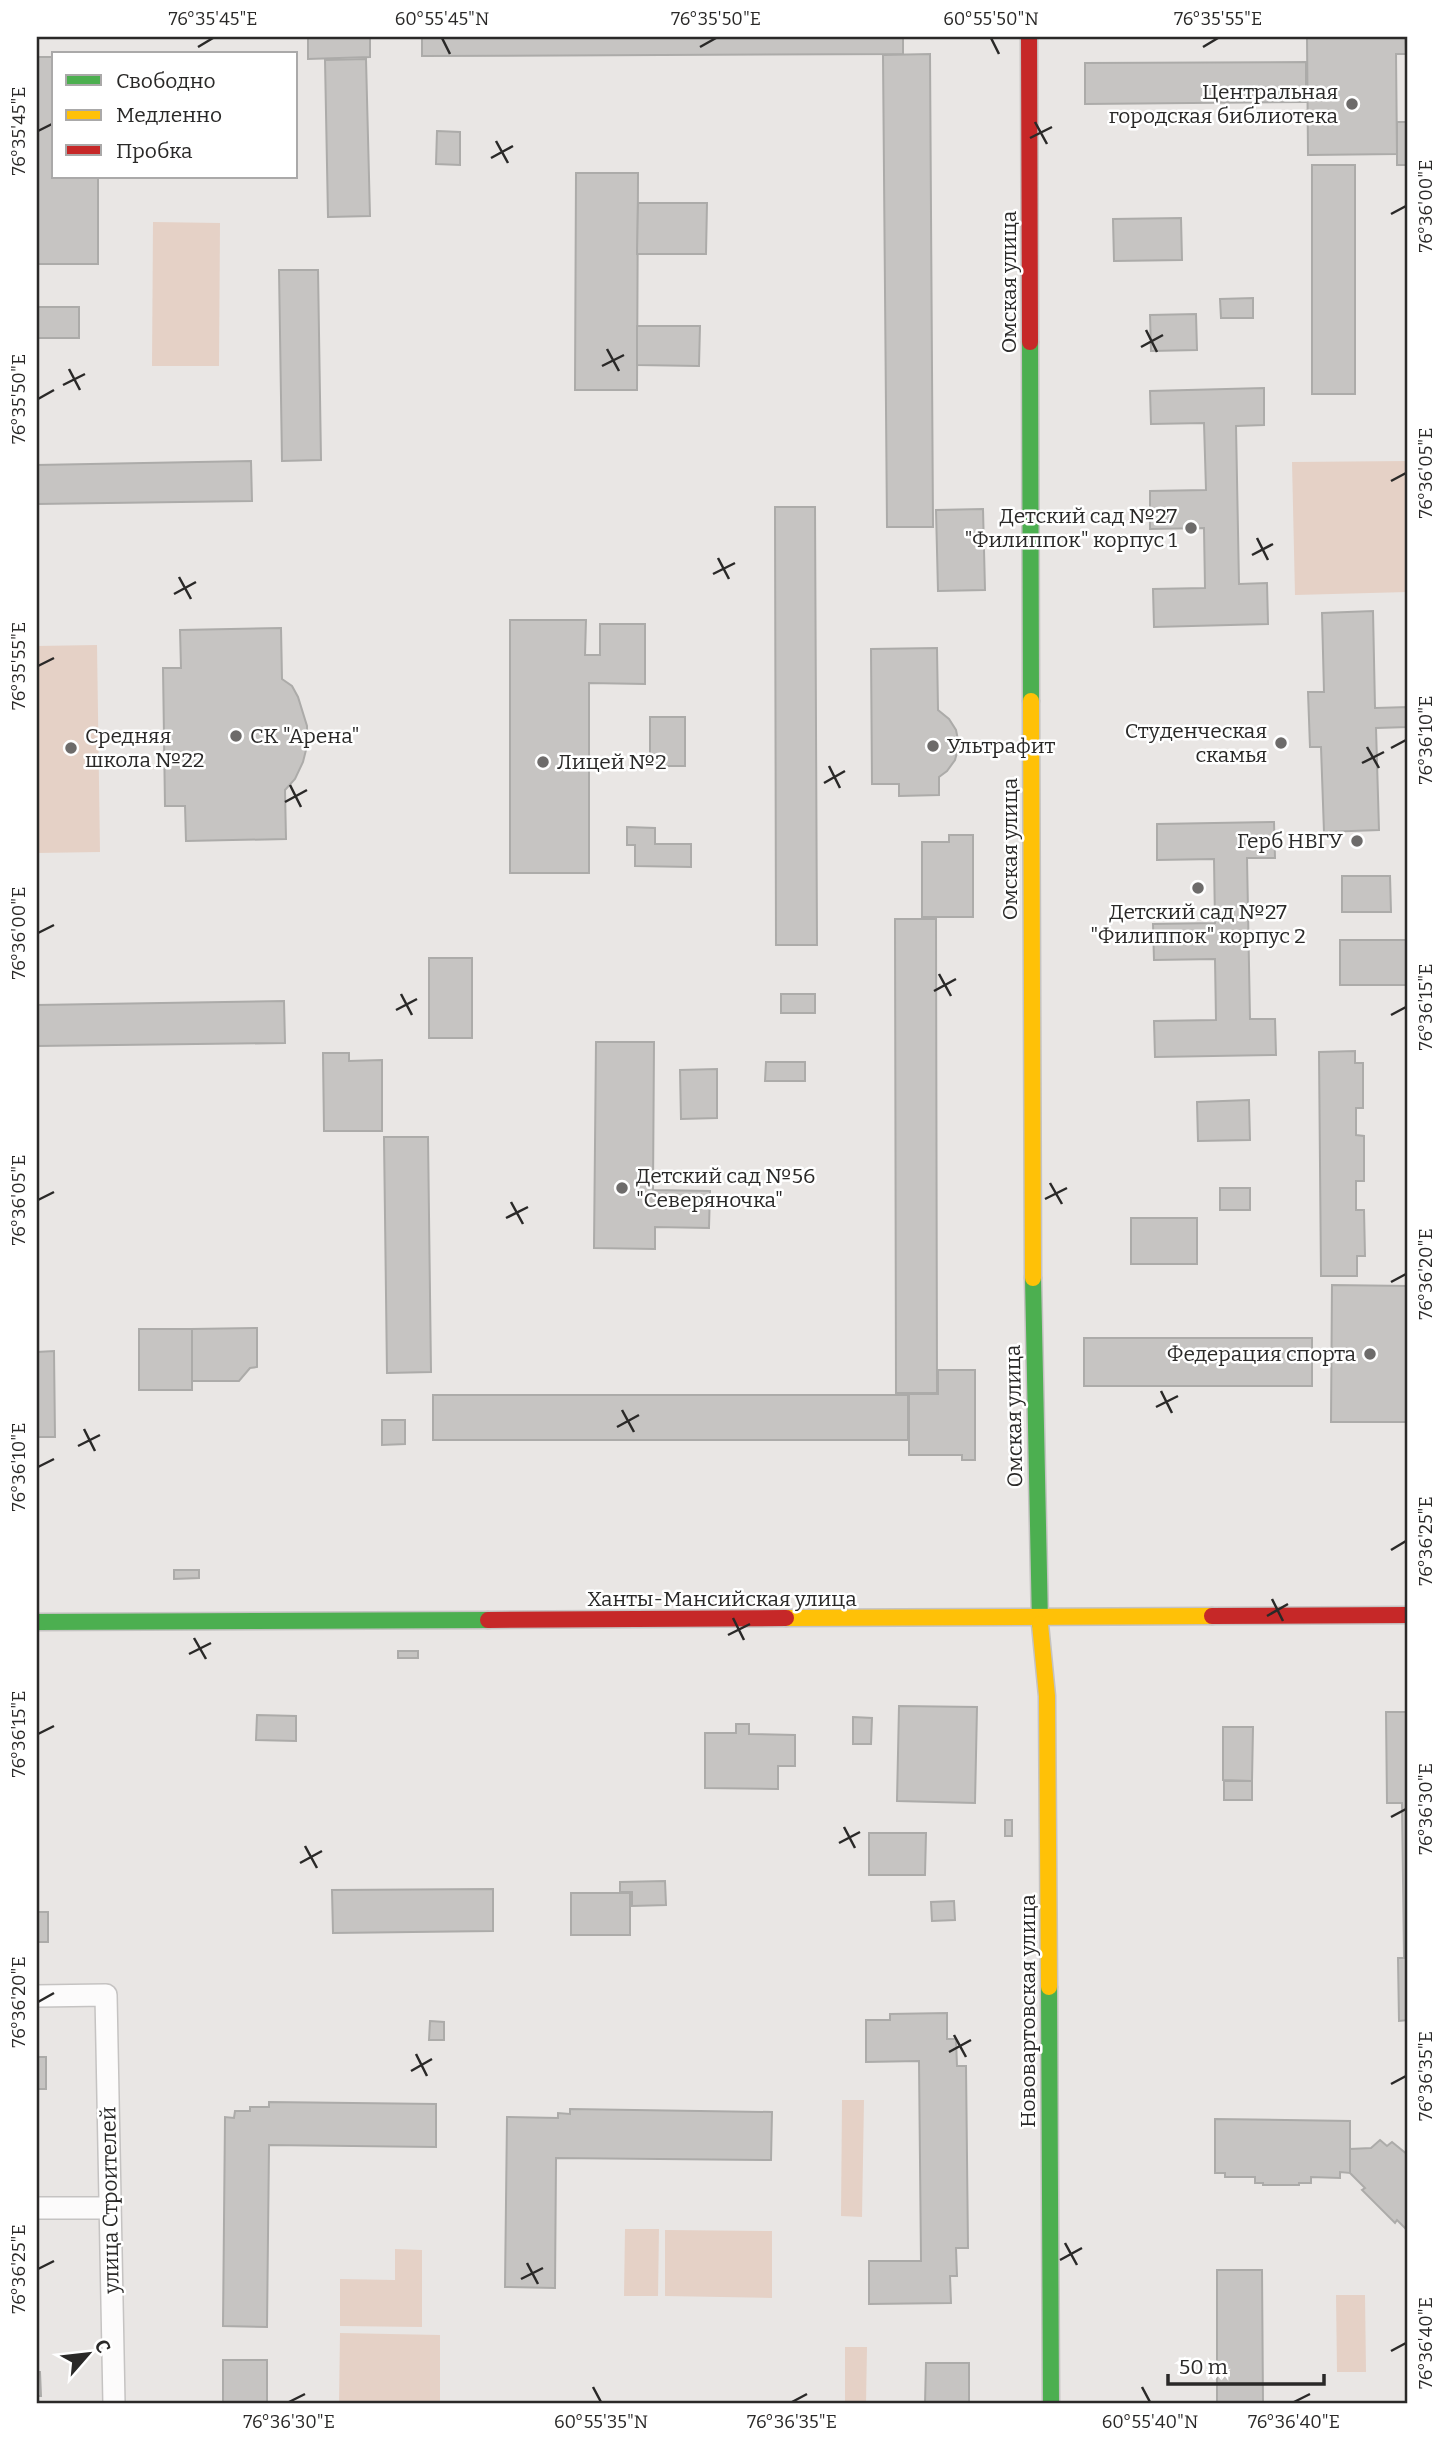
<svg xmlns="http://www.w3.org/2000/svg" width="1445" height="2441" viewBox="0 0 1445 2441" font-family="Bitter,serif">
<rect width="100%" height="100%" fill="#e9e6e4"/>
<!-- green -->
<g fill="#e5d1c6">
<path d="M153,222l67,1 -1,143h-67z"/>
<path d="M1408,461v131l-113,3 -3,-133z"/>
<path d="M97,645l3,207 -63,1v-207z"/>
<path d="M842,2100h22l-2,117 -21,-1z"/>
<path d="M625,2229h34l-1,67h-34z"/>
<path d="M665,2230l107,1v67l-107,-2z"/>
<path d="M395,2249l27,1v77l-82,-1v-47l55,1z"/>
<path d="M1336,2295h29l1,77h-29z"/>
<path d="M340,2333l100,2v69l-101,-1z"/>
<path d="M845,2347h22l-1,57h-21z"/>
</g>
<!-- building -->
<g fill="#c6c4c2" stroke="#acaba9" stroke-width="2">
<path d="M308,37h62v20l-62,2z"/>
<path d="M422,37h481v17l-481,2z"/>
<path d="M1307,37h98l1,17h-10l1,100 -89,1z"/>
<path d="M930,54l3,473h-46l-4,-472z"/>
<path d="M38,57h16v120h44v87h-61z"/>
<path d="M366,59l4,157 -42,1 -3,-157z"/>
<path d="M1306,62v40l-221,2v-41z"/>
<rect x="1397" y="122" width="11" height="43"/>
<path d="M437,131l23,1v33l-24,-1z"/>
<rect x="1312" y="165" width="43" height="229"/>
<path d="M576,173h62l-1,217h-62z"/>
<path d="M638,203h69l-1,51h-69z"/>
<path d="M1181,218l1,42 -68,1 -1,-42z"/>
<path d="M279,270h39l3,190 -39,1z"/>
<path d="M1253,298v20h-32l-1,-19z"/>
<rect x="37" y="307" width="42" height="31"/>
<path d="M1196,314l1,36 -46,1 -1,-36z"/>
<path d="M637,326h63l-1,40 -62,-1z"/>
<path d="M1264,388v37l-28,1 3,158 28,-1 1,41 -114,3 -1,-38 52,-1 -1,-60 -54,1v-38l56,-1 -2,-67 -53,1 -1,-33z"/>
<path d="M251,461l1,40 -215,3v-39z"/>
<path d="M775,507h40l2,438h-41z"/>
<path d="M983,509l2,81 -47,1 -2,-81z"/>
<path d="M1373,611l2,97 33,-1v20l-32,1 3,102 -55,2 -3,-85h-11l-2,-55h16l-2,-79z"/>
<path d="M510,620h76l-1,35h15v-31h45v60l-56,-1v190h-79z"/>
<path d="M281,628l1,51 10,7 6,11 9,29v20l-4,16 -8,17 -10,11 1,49 -100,2 -1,-35h-20l-2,-138h18l-1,-38z"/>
<path d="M937,648l1,62 11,9 7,11 3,15 -4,15 -8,11 -8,6v18l-40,1v-12h-27l-1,-135z"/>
<rect x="650" y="717" width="35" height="49"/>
<path d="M1274,822l1,36h-28l3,161h25l1,36 -121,2 -1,-36 62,-1 -1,-61 -61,1 -1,-36 62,-1 -1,-64 -57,1v-36z"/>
<path d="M627,827l28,1v16h36v23l-56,-1v-21h-8z"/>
<path d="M949,835h24v82h-51v-75h27z"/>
<path d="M1342,876h48l1,36h-49z"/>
<path d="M895,919h41l1,474h-41z"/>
<rect x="1340" y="940" width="68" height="45"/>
<rect x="429" y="958" width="43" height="80"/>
<rect x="781" y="994" width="34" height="19"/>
<path d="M284,1001l1,42 -248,3v-41z"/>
<path d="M596,1042h58l-1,148 57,1 -1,37 -54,-1v22l-61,-1z"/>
<path d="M1355,1051v12h8v45h-7v27l8,1v45h-8v29h8l1,46h-8v20h-36l-2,-224z"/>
<path d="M323,1053h26v8l33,-1v71h-58z"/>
<path d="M766,1062h39v19h-40z"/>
<path d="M717,1069v49l-36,1 -1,-49z"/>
<path d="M1249,1100l1,40 -52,1 -1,-39z"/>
<path d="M384,1137h44l3,235 -44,1z"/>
<rect x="1220" y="1188" width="30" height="22"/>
<rect x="1131" y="1218" width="66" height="46"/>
<path d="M1332,1285l76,1 -1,136h-76z"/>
<path d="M257,1328v39l-7,1 -11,13h-47v-52z"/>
<rect x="139" y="1329" width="53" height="61"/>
<rect x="1084" y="1338" width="228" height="48"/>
<path d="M54,1351l1,86h-18v-85z"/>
<path d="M938,1370h37v90h-13v-5h-53v-61h29z"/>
<rect x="433" y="1395" width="475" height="45"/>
<path d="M382,1420h23v24l-23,1z"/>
<path d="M174,1570h25v8l-25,1z"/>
<rect x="398" y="1651" width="20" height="7"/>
<path d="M899,1706l78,1 -2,96 -78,-2z"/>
<path d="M1386,1712h22v308l-9,1 -1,-63h6l-2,-155h-15z"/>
<path d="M257,1715l39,1v25l-40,-1z"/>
<path d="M853,1717l19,1 -1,26h-18z"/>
<path d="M736,1724h13v10l46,1v31h-17v23l-73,-1v-55h31z"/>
<path d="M1223,1727h30l-1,54 -29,-1z"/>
<rect x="1224" y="1781" width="28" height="19"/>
<rect x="1005" y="1820" width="7" height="16"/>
<path d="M869,1833h57l-1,42h-56z"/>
<path d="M665,1881l1,24 -34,1v-14h-12v-10z"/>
<path d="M493,1889v42l-160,2 -1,-43z"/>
<rect x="571" y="1893" width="59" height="42"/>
<path d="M954,1901l1,19 -23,1 -1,-19z"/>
<rect x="37" y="1912" width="11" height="30"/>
<path d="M947,2013v26h9l1,27h9l2,182h-12l1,28h-7l1,27 -82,1v-43h52l-2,-200 -53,1v-42h24v-6z"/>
<path d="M430,2021l14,1v18h-15z"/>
<rect x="37" y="2057" width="9" height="32"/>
<path d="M269,2102l167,2v43l-167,-2 -2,182 -44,-1 2,-209 9,1 1,-7h15v-4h19z"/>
<path d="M570,2109l202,3 -1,48 -215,-2 -1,130 -50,-1 2,-170 51,1v-5l12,1z"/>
<path d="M1215,2119l135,2v52l-10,-1v6l-29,-1v6h-12v2h-36v-2h-8v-6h-30v-4h-10z"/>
<path d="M1380,2140l7,6 5,-4 16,13v76l-11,-11 -2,3 -33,-33 3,-2 -15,-15v-24l21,-1z"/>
<rect x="1406" y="2252" width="2" height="46"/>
<path d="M1217,2270h45l1,134h-46z"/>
<path d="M1407,2340h1v43h-2z"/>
<rect x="223" y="2360" width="44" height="44"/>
<path d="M926,2363h43v41h-44z"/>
<path d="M37,2372h3l1,24h-4z"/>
</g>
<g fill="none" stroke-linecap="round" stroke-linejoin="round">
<!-- street casing -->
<g stroke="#c5c3c2" stroke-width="24">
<g id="street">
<path d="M37,1996l69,-1 8,409"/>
<path d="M37,2208h73"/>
</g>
</g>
<!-- fast casing -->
<g stroke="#c5c3c2" stroke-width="19">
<g id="fast">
<path d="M1030,342l1,359"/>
<path d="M1033,1278l7,346"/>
<path d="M37,1622l451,-2"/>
<path d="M1049,1987l2,417"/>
</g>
</g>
<!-- slow casing -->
<g stroke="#c5c3c2" stroke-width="19">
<g id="slow">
<path d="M1031,701l2,577"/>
<path d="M786,1618l426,-2"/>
<path d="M1040,1624l7,72 2,291"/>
</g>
</g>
<!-- jam casing -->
<g stroke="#c5c3c2" stroke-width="19">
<g id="jam">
<path d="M1029,37l1,305"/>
<path d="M1212,1616l196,-1"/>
<path d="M488,1620l298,-2"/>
</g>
</g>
<!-- street -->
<use href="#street" stroke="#fcfbfb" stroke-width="21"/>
<!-- fast -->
<use href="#fast" stroke="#4caf50" stroke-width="16"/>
<!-- slow -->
<use href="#slow" stroke="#ffc107" stroke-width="16"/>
<!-- jam -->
<use href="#jam" stroke="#c62828" stroke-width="16"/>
</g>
<!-- ticks -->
<path fill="none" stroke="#2a2928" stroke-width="2.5" d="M442,38l8,16M991,38l8,16M198,47l15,-9M700,47l16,-9M1203,47l15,-9M1035,122l12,22M38,131l16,-8M1030,138l22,-11M496,141l12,22M491,158l22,-12M1391,214l15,-8M1146,330l11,22M1141,347l22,-12M607,349l12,22M602,366l22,-11M69,369l11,21M63,385l22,-11M38,399l16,-9M1391,481l15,-8M1257,538l11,22M1252,555l21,-11M718,558l11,21M713,574l22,-11M179,577l12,22M174,594l22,-12M38,666l16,-8M1367,747l12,21M1391,748l15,-8M1362,763l22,-11M829,766l11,22M824,783l21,-12M290,785l11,22M285,802l22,-12M38,933l16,-8M939,974l12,22M934,991l22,-12M401,994l11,21M396,1010l21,-11M1391,1015l15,-8M1050,1183l12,21M1045,1199l22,-11M38,1200l16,-8M511,1202l12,22M506,1218l22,-11M1391,1282l15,-8M1161,1391l11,22M1156,1407l22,-11M622,1410l12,22M617,1427l22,-12M84,1429l11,22M78,1446l22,-11M38,1467l16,-8M1391,1550l15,-9M1272,1599l11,22M1267,1616l21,-12M733,1618l11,22M728,1635l22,-11M194,1638l12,21M189,1654l22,-11M38,1734l16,-8M1391,1817l15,-8M844,1827l11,21M839,1843l21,-11M305,1846l12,22M300,1863l22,-12M38,2002l16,-9M954,2035l12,22M949,2052l22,-12M416,2054l11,22M411,2071l21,-12M1391,2084l15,-8M1065,2243l12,22M1060,2260l22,-12M527,2263l11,21M38,2269l16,-8M521,2279l22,-11M1391,2351l15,-8M593,2387l8,15M1142,2387l8,15M289,2402l16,-8M792,2402l15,-8M1294,2402l16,-8"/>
<!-- markers -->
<g fill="#6d6b6a" stroke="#fff" stroke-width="2.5">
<circle cx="1352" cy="104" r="7"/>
<circle cx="1191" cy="528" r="7"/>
<circle cx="236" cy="736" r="7"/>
<circle cx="1281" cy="743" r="7"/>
<circle cx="933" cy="746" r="7"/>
<circle cx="71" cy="748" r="7"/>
<circle cx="543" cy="762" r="7"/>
<circle cx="1357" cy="841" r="7"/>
<circle cx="1198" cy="888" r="7"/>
<circle cx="622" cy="1188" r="7"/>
<circle cx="1370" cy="1354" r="7"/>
</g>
<g text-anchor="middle" stroke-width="5" stroke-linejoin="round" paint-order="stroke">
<!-- poi labels -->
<g font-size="21" fill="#2a2928" stroke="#fff" text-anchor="end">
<text x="1338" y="99">Центральная<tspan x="1338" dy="24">городская библиотека</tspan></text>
<text x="1177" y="523">Детский сад №27<tspan x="1177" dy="24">"Филиппок" корпус 1</tspan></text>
<text x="1267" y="738">Студенческая<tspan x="1267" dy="24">скамья</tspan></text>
<text x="85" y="743" text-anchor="start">Средняя<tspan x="85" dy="24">школа №22</tspan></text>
<text x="250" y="743" text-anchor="start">СК "Арена"</text>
<text x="947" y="753" text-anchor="start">Ультрафит</text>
<text x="557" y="769" text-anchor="start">Лицей №2</text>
<text x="1343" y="848">Герб НВГУ</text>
<text x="1198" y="919" text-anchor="middle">Детский сад №27<tspan x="1198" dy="24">"Филиппок" корпус 2</tspan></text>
<text x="636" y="1183" text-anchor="start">Детский сад №56<tspan x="636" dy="24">"Северяночка"</tspan></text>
<text x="1356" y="1361">Федерация спорта</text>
</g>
<!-- street labels -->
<g font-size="21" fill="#2a2928" stroke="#fff">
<text transform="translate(1009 282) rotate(-90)" y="7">Омская улица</text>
<text transform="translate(1010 849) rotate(-90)" y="7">Омская улица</text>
<text transform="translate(1014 1416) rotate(-91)" y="7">Омская улица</text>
<text x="722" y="1606">Ханты-Мансийская улица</text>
<text transform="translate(1028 2011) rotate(-90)" y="7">Нововартовская улица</text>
<text transform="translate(110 2200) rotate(-91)" y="7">улица Строителей</text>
</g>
</g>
<!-- border -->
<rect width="1445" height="2441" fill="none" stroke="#ffffff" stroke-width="77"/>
<!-- legend -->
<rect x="52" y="52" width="245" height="126" fill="#ffffff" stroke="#aaa9a9" stroke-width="2"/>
<rect x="66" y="75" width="35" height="10" fill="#4caf50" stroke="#aaa9a9" stroke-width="2"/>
<text x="116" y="88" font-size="21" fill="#2a2928">Свободно</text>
<rect x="66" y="110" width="35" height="10" fill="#ffc107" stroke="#aaa9a9" stroke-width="2"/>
<text x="116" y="122" font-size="21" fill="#2a2928">Медленно</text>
<rect x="66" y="145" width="35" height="10" fill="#c62828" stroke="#aaa9a9" stroke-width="2"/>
<text x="116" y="158" font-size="21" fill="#2a2928">Пробка</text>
<!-- north arrow -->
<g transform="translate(88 2354) rotate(62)" stroke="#ffffff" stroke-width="5" paint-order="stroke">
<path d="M0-5L12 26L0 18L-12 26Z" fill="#2a2928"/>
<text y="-10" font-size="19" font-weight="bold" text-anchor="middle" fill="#2a2928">С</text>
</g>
<!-- scale -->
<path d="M1168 2374v10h156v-10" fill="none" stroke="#2a2928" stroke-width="3.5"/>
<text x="1179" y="2374" font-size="21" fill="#2a2928" stroke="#ffffff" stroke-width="5" paint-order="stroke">50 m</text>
<rect x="38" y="38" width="1368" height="2364" fill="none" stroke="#2a2928" stroke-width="2.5"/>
<g font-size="18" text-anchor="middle" fill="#2a2928">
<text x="213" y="25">76°35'45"E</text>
<text x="442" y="25">60°55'45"N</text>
<text x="716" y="25">76°35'50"E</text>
<text x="991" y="25">60°55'50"N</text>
<text x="1218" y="25">76°35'55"E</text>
<text transform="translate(19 131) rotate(-90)" y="6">76°35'45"E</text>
<text transform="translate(1426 206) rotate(-90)" y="6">76°36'00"E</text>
<text transform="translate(19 399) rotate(-90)" y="6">76°35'50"E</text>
<text transform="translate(1426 473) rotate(-90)" y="6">76°36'05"E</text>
<text transform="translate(19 666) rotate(-90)" y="6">76°35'55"E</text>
<text transform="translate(1426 740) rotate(-90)" y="6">76°36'10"E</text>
<text transform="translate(19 933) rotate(-90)" y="6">76°36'00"E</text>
<text transform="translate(1426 1007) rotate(-90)" y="6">76°36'15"E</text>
<text transform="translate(19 1200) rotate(-90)" y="6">76°36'05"E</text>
<text transform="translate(1426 1274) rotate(-90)" y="6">76°36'20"E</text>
<text transform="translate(19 1467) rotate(-90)" y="6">76°36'10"E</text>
<text transform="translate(1426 1541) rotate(-90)" y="6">76°36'25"E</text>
<text transform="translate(19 1734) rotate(-90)" y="6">76°36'15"E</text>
<text transform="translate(1426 1809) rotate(-90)" y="6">76°36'30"E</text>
<text transform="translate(19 2002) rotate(-90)" y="6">76°36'20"E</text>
<text transform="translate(1426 2076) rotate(-90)" y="6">76°36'35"E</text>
<text transform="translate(19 2269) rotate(-90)" y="6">76°36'25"E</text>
<text transform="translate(1426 2343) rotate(-90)" y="6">76°36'40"E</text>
<text x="289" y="2428">76°36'30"E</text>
<text x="601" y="2428">60°55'35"N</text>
<text x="792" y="2428">76°36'35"E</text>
<text x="1150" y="2428">60°55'40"N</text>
<text x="1294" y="2428">76°36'40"E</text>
</g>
</svg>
